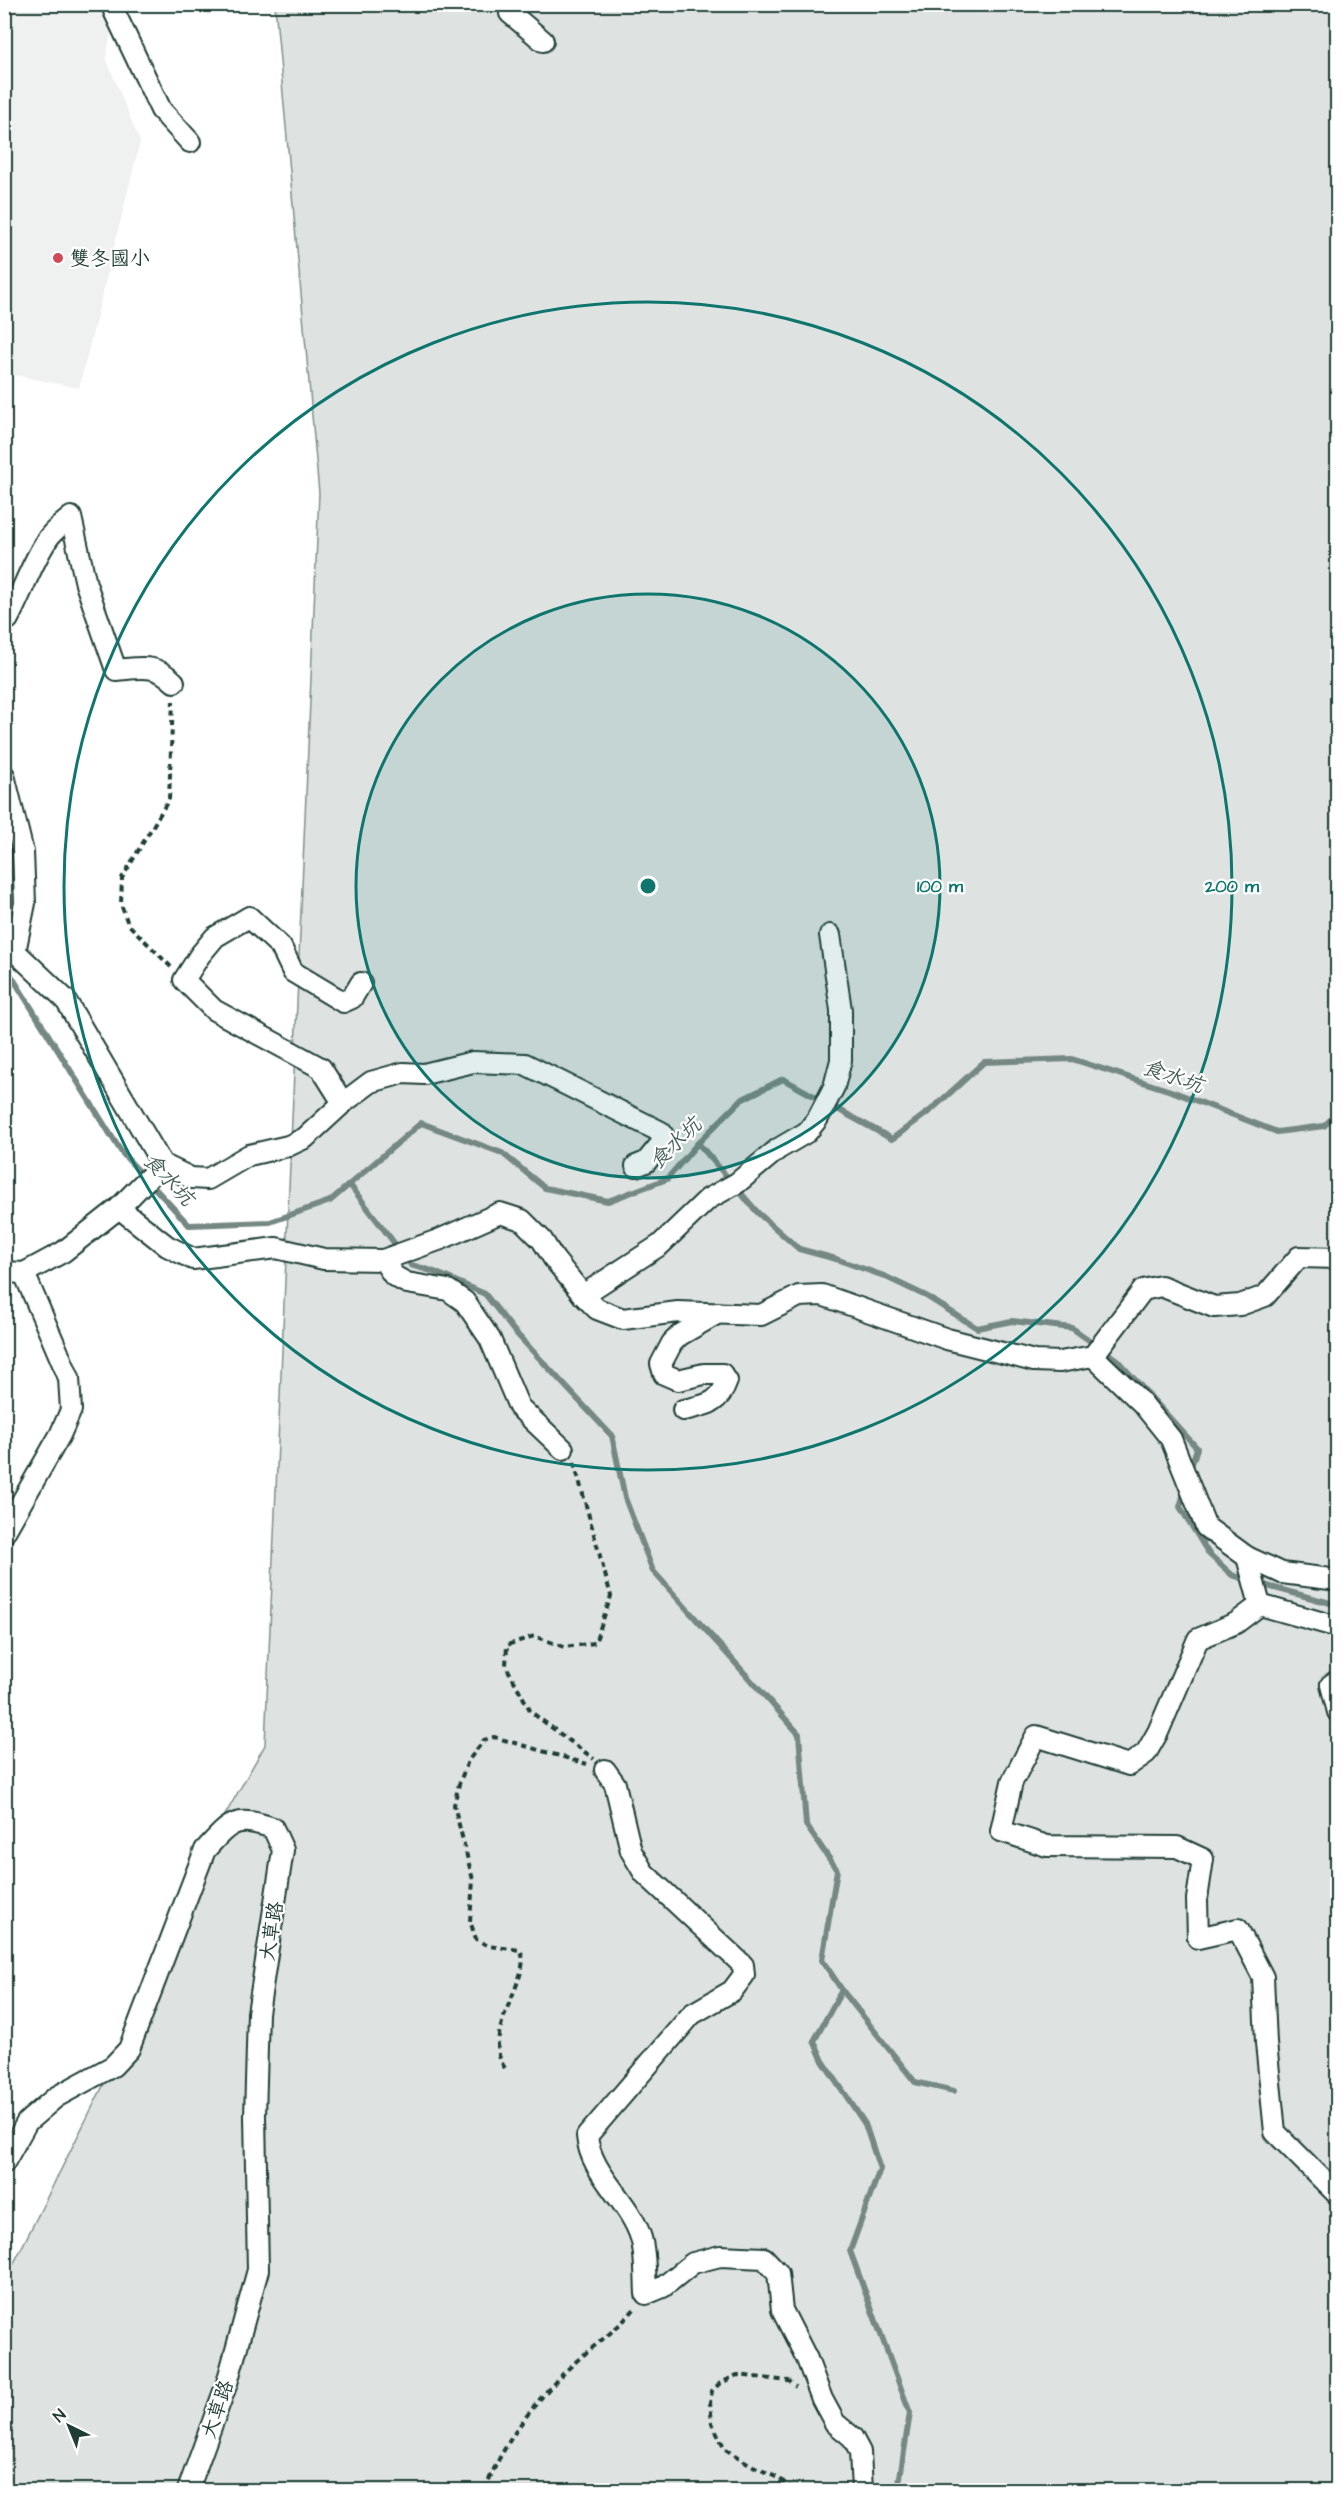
<svg xmlns="http://www.w3.org/2000/svg" width="1342" height="2495" viewBox="0 0 1342 2495" font-family="'Architects Daughter','LXGW WenKai TC',sans-serif">
<rect width="100%" height="100%" fill="#fff"/>
<filter id="ink" filterUnits="userSpaceOnUse"><feTurbulence type="fractalNoise" baseFrequency=".0167" numOctaves="2"/><feDisplacementMap in="SourceGraphic" scale="12" xChannelSelector="R" yChannelSelector="G"/><feConvolveMatrix kernelMatrix="1 2 1 2 8 2 1 2 1" color-interpolation-filters="sRGB"/></filter>
<g filter="url(#ink)">
<!-- built -->
<path fill="#eef1f0" d="M4,5h112l-10,53 34,84 -61,246 -74,-15z"/>
<!-- green -->
<path fill="#dee3e2" stroke="#7e908b" stroke-width="1.5" d="M275,5h1062v2485h-1332l-1,-207 109,-217 92,-216 60,-105 54,-1252z"/>
<g fill="none" stroke-linecap="round" stroke-linejoin="round">
<!-- stream -->
<g stroke="#758883" stroke-width="6">
<path d="M4,964l118,189 67,72 81,-3 60,-21 91,-78 81,30 43,35 63,13 59,-22 31,-36 43,-43 42,-21 109,60 39,-29 53,-48 88,-3 102,33 103,40 47,-6 14,-14"/>
<path d="M698,1143l60,70 41,36 37,10 48,17 42,20 51,32 35,-7 60,7 45,32 80,88 -7,22"/>
<path d="M350,1185l61,80 21,6 53,23 29,37 98,105 13,62 28,73 146,163 7,91 31,45 -15,90 20,30 -28,51 9,20 42,63 15,45 -30,82 60,162 -12,77"/>
<path d="M1185,1489l-5,18 29,47 23,21 18,6"/>
<path d="M1260,1584l78,21"/>
<path d="M842,1990l73,92 39,9"/>
</g>
<!-- minor casing -->
<g stroke="#1f3d34" stroke-width="24">
<g id="minor">
<path d="M116,4l-2,7 47,99 29,32"/>
<path d="M511,4l-1,9 33,28"/>
<path d="M4,622l4,-3c14,-26 23,-55 39,-79 5,-9 16,-16 24,-23l15,67 30,86c25,-2 39,-7 58,12"/>
<path d="M4,775l19,77 2,51 -10,49"/>
<path d="M4,941l61,58 97,165 29,14 17,1 41,-24 39,-9 17,-8 38,-35 28,-21 32,-9 21,1 49,-12 52,2 136,68 4,7 -19,23 -10,4"/>
<path d="M343,1103l-22,-35 -107,-58 -30,-30 16,-25 15,-18 34,-20 32,30 12,25 50,30 9,-4 9,-15"/>
<path d="M119,1208l48,38 26,13 83,-11 48,11 59,1 11,16 13,7 41,7 17,12 25,37 29,68 44,42"/>
<path d="M383,1260l58,-21 59,-26 22,7 20,20 12,19 29,36 14,14 26,10 55,-7 83,3 38,-19 23,-1 125,44 87,22 26,1 33,-6 50,-66 18,-4 53,21 26,-2 25,-9 34,-39 39,1"/>
<path d="M4,1272l20,1 39,-21 56,-44 43,-44"/>
<path d="M583,1295l77,-50 48,-46 29,-16 41,-34 29,-17 11,-14 16,-31 7,-27v-50l-11,-75"/>
<path d="M1093,1356l49,47 29,36 35,88 41,30 35,16 56,7"/>
<path d="M683,1410c22,-5 36,-5 44,-29l-5,-7h-18l-26,6 -14,-6 -3,-10 11,-21 8,-8 38,-22"/>
<path d="M4,1533l56,-98 11,-25 -2,-32 -45,-105"/>
<path d="M1247,1557l13,48 -24,18 -38,16 -40,93 -12,21 -17,12 -93,-29 -24,46 -11,49 46,15 130,1 26,12 -6,40 1,39 40,-9 25,48 3,66 9,89 63,63"/>
<path d="M1260,1605l78,22"/>
<path d="M1338,1680l-7,5 7,27"/>
<path d="M605,1770l10,14 16,67 13,22 99,92 1,10 -12,16 -40,23 -105,122c3,38 43,65 54,102 5,17 4,39 5,56l17,-7 30,-24 27,-7 44,2 14,15 4,37 25,49 15,40 13,24 17,14 8,15 2,38"/>
<path d="M4,2163l23,-41 29,-25 57,-31 16,-17 76,-199c26,-28 30,-35 68,-22l10,22 -25,163 -3,103 3,154 -31,113 -39,107"/>
</g>
</g>
<!-- path -->
<g stroke="#1f3d34" stroke-width="4" stroke-dasharray="6 4.5" stroke-linecap="butt">
<path d="M171,967l-43,-43 -7,-20 1,-26 47,-79 4,-98"/>
<path d="M574,1462l37,134 -16,47 -31,4 -30,-11 -27,9 -1,21 25,46 63,47"/>
<path d="M505,2068c-26,-35 30,-93 15,-118l-32,-4 -12,-7 -6,-18 3,-41 -19,-75 5,-21 9,-23 16,-21 10,-3 93,27"/>
<path d="M485,2490c16,-43 46,-84 79,-117 22,-23 51,-40 71,-65"/>
<path d="M793,2490l-13,-11 -29,-14 -26,-16 -13,-26 -2,-21 2,-11 7,-7 18,-9 52,6 7,6"/>
</g>
<!-- minor -->
<use href="#minor" stroke="#fff" stroke-width="20"/>
</g>
</g>
<!-- distance rings -->
<circle cx="648" cy="886" r="292" fill="#0f766e" fill-opacity=".12"/>
<g fill="none" stroke="#0f766e" stroke-width="3">
<circle cx="648" cy="886" r="292"/>
<circle cx="648" cy="886" r="584"/>
</g>
<!-- markers -->
<circle fill="#d1495b" stroke="#fff" stroke-width="2" cx="58" cy="258" r="6"/>
<g text-anchor="middle" stroke-width="4.5" stroke-linejoin="round" paint-order="stroke">
<!-- poi labels -->
<g font-size="20" fill="#1f3d34" stroke="#fff" text-anchor="start">
<text x="70" y="265">雙冬國小</text>
</g>
<!-- street labels -->
<g font-size="20" fill="#1f3d34" stroke="#fff">
<text transform="translate(271 1931) rotate(-81)" y="7">大草路</text>
<text transform="translate(217 2409) rotate(-71)" y="7">大草路</text>
</g>
<!-- water labels -->
<g font-size="21" font-style="italic" fill="#4a625b" stroke="#fff">
<text transform="translate(1173 1076) rotate(19)" y="7">食水坑</text>
<text transform="translate(675 1143) rotate(-44)" y="7">食水坑</text>
<text transform="translate(169 1179) rotate(47)" y="7">食水坑</text>
</g>
</g>
<circle cx="648" cy="886" r="9" fill="#0f766e" stroke="#fff" stroke-width="3"/>
<g font-size="18" text-anchor="middle" font-weight="bold" fill="#0f766e" stroke="#fff" stroke-width="4.5" stroke-linejoin="round" paint-order="stroke">
<text x="940" y="892">100 m</text>
<text x="1232" y="892">200 m</text>
</g>
<!-- margin -->
<rect width="1342" height="2495" fill="none" stroke="#fff" stroke-width="24"/>
<rect x="12" y="12" width="1318" height="2471" fill="none" stroke="#1f3d34" stroke-width="2" filter="url(#ink)"/>
<!-- north arrow -->
<g transform="translate(69 2426) rotate(317)" stroke="#ffffff" stroke-width="4.5" paint-order="stroke">
<path d="M0-4.5L10 22L0 15L-10 22Z" fill="#1f3d34"/>
<text y="-9" font-size="16" font-weight="bold" text-anchor="middle" fill="#1f3d34">N</text>
</g>
</svg>
